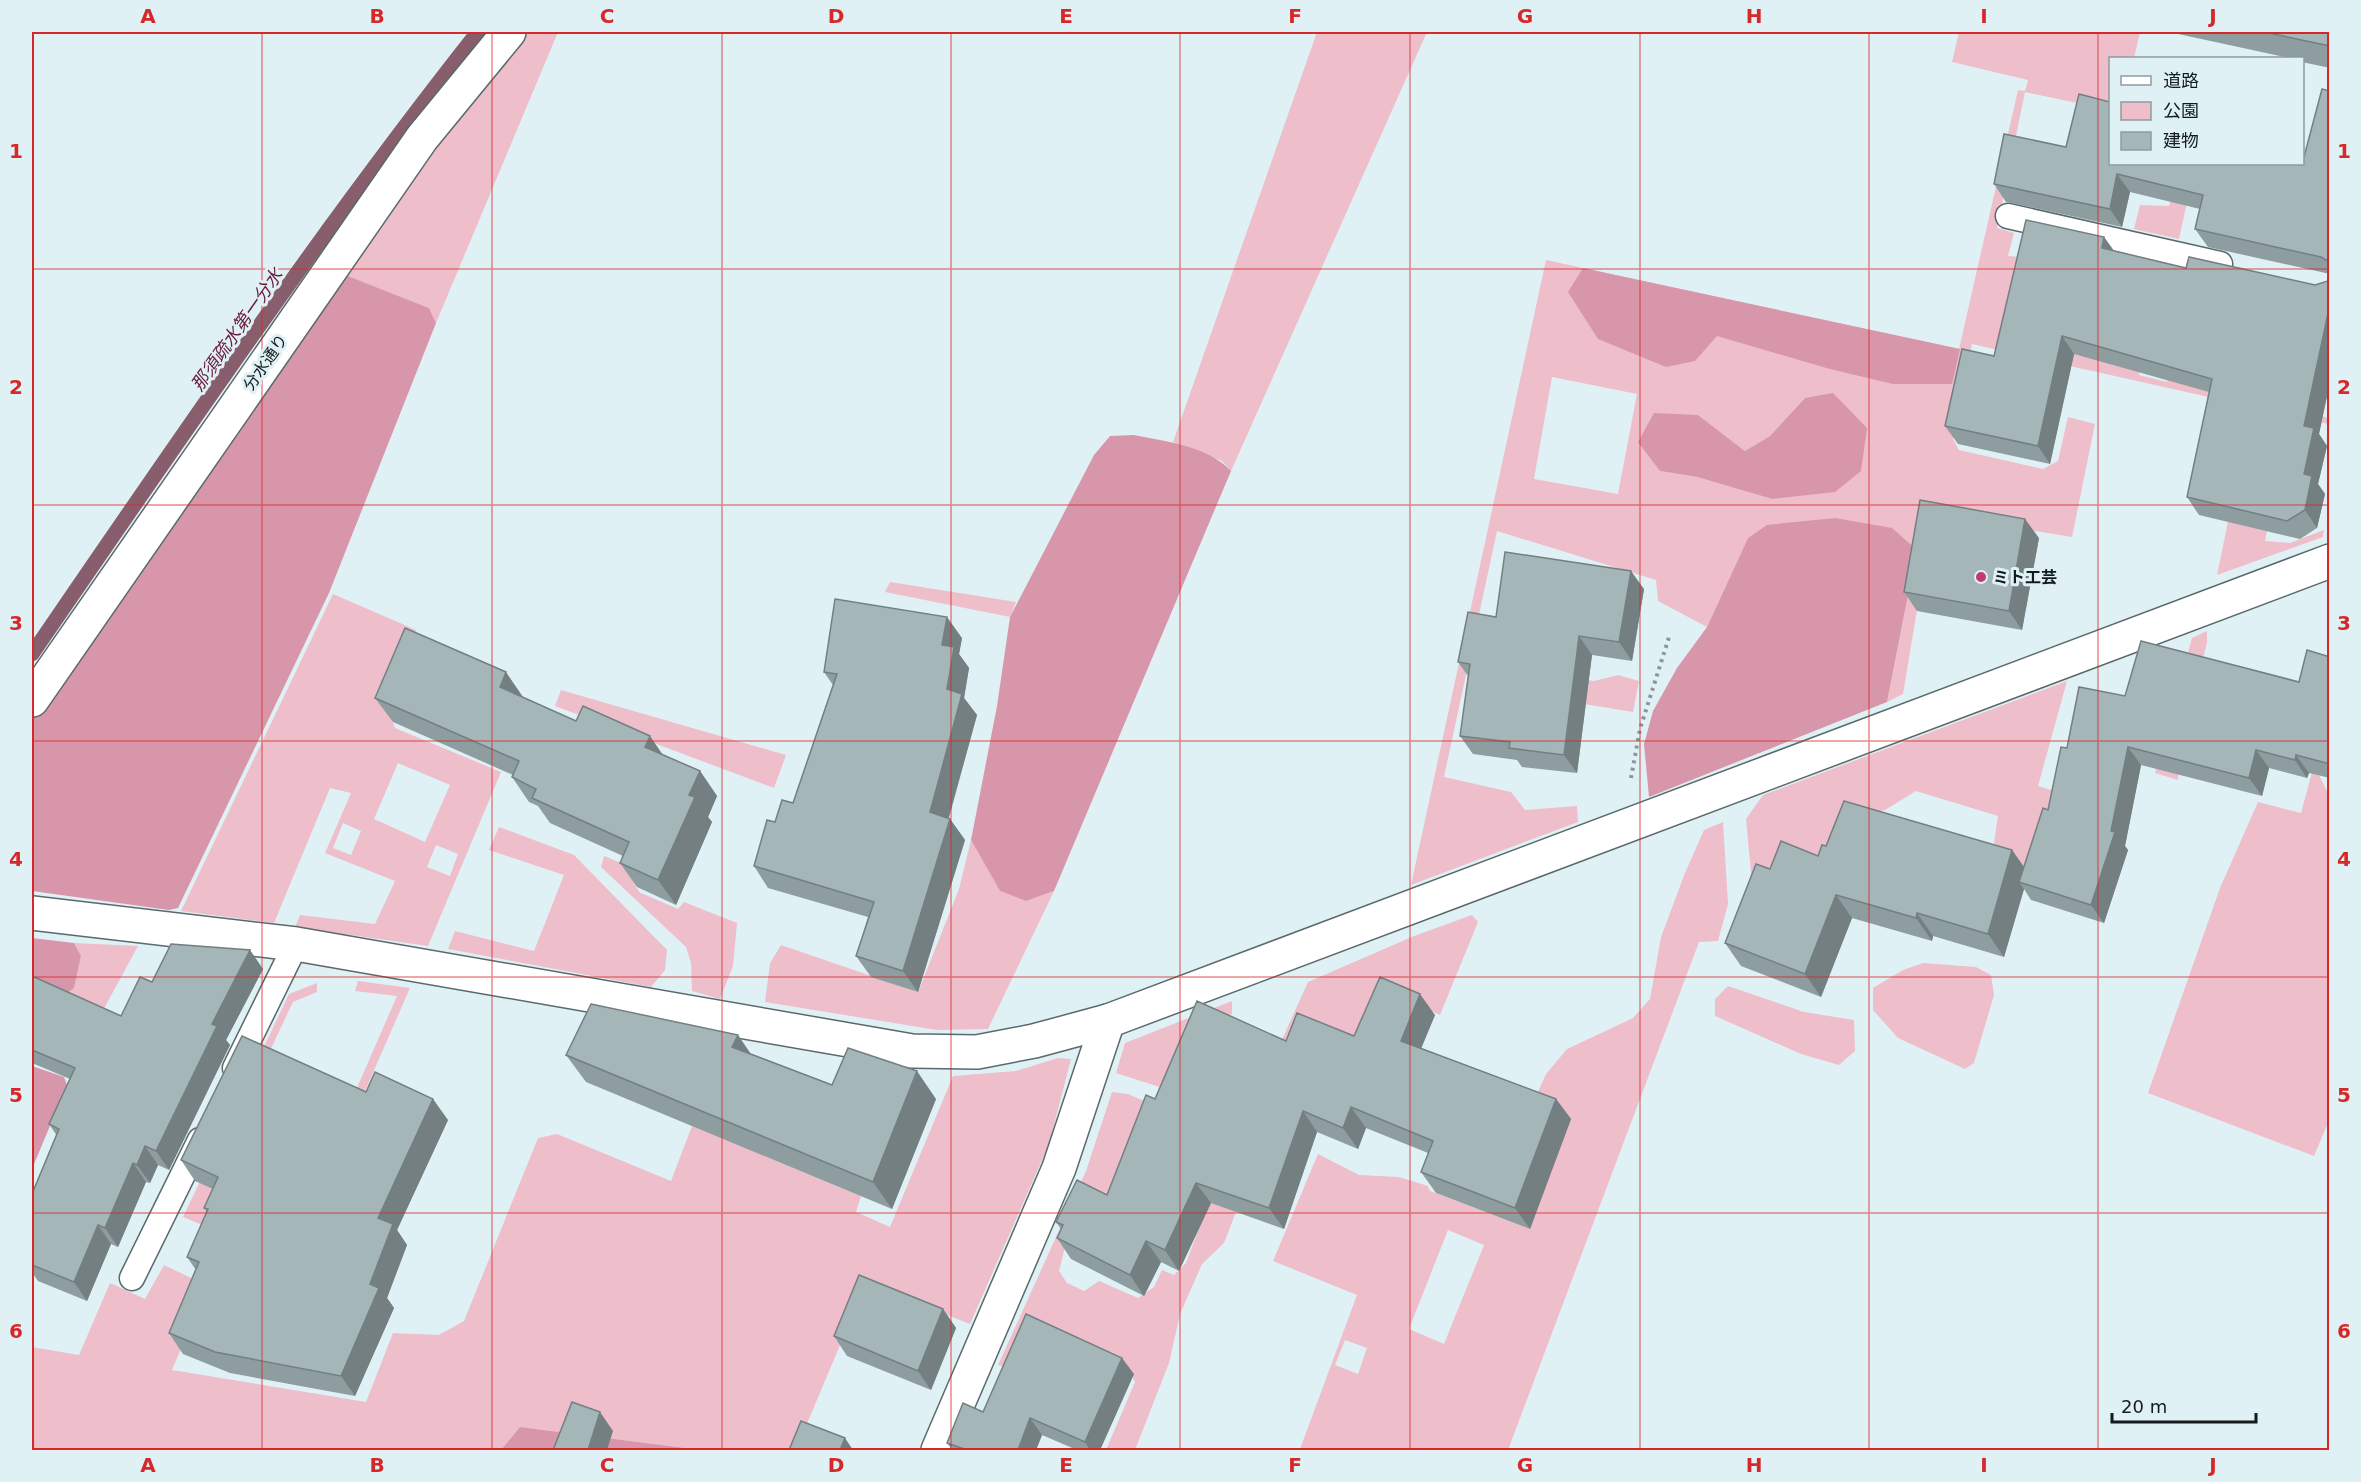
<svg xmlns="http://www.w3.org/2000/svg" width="2361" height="1482" viewBox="0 0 2361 1482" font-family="'DejaVu Sans','Noto Sans JP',sans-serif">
<rect width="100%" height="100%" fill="#e0f1f5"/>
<!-- green -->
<g fill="#eebecb" fill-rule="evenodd">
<path d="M529,32h29l-122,291 -7,-15 -86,-34 85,-116z"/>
<path d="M1317,32h110l-196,439 -9,-10 -49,-19z"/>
<path d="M1959,32h181l-6,26h-24v52l-85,-18 -28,136 17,5 -6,23 153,12 -22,107 28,7 4,-15 75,32 83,19v6l-357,-80 -19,95 6,11 84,19 15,-8 10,-44 27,7 -23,113 -139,-23 -30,180 -16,8 30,-151 -169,-13 -41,89 -49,-26 -2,-21 -159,-49 -53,246 67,15 14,18 52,-4 1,16 -167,63 135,-625 413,89 59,-259 7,1 3,-11 -76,-18zM1552,377l85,17 -19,100 -84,-15zM1805,398l-33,101 -75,-22 -37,-6 38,-56 47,36 25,-15z"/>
<path d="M2178,176l11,17 -10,46 -45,-10 6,-24 29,1z"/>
<path d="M2232,502l39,9 -6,30 25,2 34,-13 -1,7 -106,38z"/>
<path d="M890,582l126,20 -6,15 -125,-25z"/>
<path d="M333,594l83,36c-12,31 -35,66 -21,98l106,44 -73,174 -133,-19 5,-12 75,9 20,-43 -70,-28 26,-60 -21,-5 -56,135 -93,-12zM398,763l52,22 -25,57 -51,-23zM343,823l18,8 -10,24 -18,-7zM436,845l22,9 -8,22 -23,-9z"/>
<path d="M2207,631v12l-26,97 -3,40 -23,-7 37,-135z"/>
<path d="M1529,672l65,9 24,-6 21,6 -6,31 -141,-23z"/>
<path d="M2067,681l-29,105 23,7 -24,78 -45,-14 6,-41 -82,-25 -31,19 -22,6 -21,43 -89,35 -7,-75 17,-24z"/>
<path d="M561,690l225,65 -12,33 -219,-82z"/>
<path d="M2314,765l16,32v321l-16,38 -166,-63 72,-205 38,-86 43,11z"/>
<path d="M1723,822l5,82 -10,37 -19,1 -191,508 -208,-1 57,-154 -84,-34 45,-107 41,21 40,2 29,9 2,5 100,38 2,-124 14,-31 21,-25 66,-31 17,-19 11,-62 24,-64 19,-43zM1448,1230l36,15 -40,99 -35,-15zM1345,1340l22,8 -9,26 -23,-9z"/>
<path d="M499,827l75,28 93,95 -2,20 -14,17 -203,-38 7,-18 79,20 30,-76 -75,-25z"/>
<path d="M971,840l29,51 26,10 28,-10 -66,138 -51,1 -172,-28 5,-39 11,-18 137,47 41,-103z"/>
<path d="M604,856l32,13 -3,12 6,11 39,17 6,-7 53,21 -4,43 -13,33 -28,-8 -1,-28 -5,-16 -85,-80z"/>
<path d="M1472,915l6,7 -38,93 -41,-20 -31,55 -63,-16 -81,209 -22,21 -22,50 -11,49 -34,87h-29l29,-68 -7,-14 -113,1 -17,-4 88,-194 26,-79 16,2 28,12 -29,75 -60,58 -8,32 8,12 17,8 15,-10 39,17 16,-11 8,-17 12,5 12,-12 23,-62 99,-219 106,-46z"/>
<path d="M74,943l64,3 -37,68 -39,-17 12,-9 7,-32z"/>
<path d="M1923,963l53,4 15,8 3,20 -20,68 -9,6 -67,-31 -25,-28v-22l30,-18z"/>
<path d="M358,981l52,7 -49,112 -8,-3 44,-101 -42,-5z"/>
<path d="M317,983v9l-24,10 -62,131 -19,96 -29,-12 106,-223z"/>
<path d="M1728,986l76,26 50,8 1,31 -16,14 -38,-11 -86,-38v-17z"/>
<path d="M1232,1001v13l-42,15 -18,62 -56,-18 9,-30z"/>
<path d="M1058,1058l13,1 -22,85 -79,180 -104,-41 -70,167h-95l-181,-23 -19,23h-469v-103l47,8 31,-72 35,16 19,-34 44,21 -36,84 194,32 27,-69 46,2 25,-14 74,-183 19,-4 114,47 21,-55 169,70 -5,16 34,15 63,-151 63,-5z"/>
</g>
<!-- forest -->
<g fill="#d896aa">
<path d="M1583,268l377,81 -8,35h-59l-63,-15 -113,-33 -22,25 -29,6 -68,-28 -30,-47z"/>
<path d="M343,274l86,34 7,15 -107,270 -151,315 -9,2 -137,-19v-177z"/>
<path d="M1833,393l34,35 -6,43 -26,21 -63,7 -75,-22 -37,-6 -22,-29 16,-29 44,2 47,36 25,-15 35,-38z"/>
<path d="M1133,435c32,6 75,11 98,36l-177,420 -28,10 -26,-10 -29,-51 26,-134 13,-89 84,-162 16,-19z"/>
<path d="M1835,518l57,10 25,22 -30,152 -238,95 -5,-53 9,-33 24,-43 30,-41 41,-89 19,-13z"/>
<path d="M32,938l42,5 7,13 -7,32 -12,9 -30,-1z"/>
<path d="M32,1066l32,11 3,8 -35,84z"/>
<path d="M520,1427l181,23h-200z"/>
</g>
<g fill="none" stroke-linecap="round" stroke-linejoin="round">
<!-- stream -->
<path stroke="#885e6c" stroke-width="15" d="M32,654c144,-210 288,-422 446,-622"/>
<!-- service casing -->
<g stroke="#59696c" stroke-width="27">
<g id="service">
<path d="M2008,216l212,48"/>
<path d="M235,1068l61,-124"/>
<path d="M132,1278l68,-138"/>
</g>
</g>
<!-- minor casing -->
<g stroke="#59696c" stroke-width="36">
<g id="minor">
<path d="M32,700l390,-562 87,-106"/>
<path d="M938,1450l121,-282 49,-147"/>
</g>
</g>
<!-- tertiary casing -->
<g stroke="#59696c" stroke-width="36">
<path id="tertiary" d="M32,913l264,31 616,107 65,1 57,-11 74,-20 1222,-460"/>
</g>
<!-- path -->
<path stroke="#8a9799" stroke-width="4" stroke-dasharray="3 4.5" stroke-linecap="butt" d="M1631,778l9,-49 30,-95"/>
<!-- service -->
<use href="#service" stroke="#fff" stroke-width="24"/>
<!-- minor -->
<use href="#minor" stroke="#fff" stroke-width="33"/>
<!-- tertiary -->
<use href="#tertiary" stroke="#fff" stroke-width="33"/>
</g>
<!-- wall -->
<g fill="#8e9d9f">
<path d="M2169,32h161v36l-28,-6v-4h-13z"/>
<path d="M2330,91v183l-122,-27 -13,-18 5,-20 -70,-17 -8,35 -116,-25 -12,-18 116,-20 194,-7z"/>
<path d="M2104,237l9,13 73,18 129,17 13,-4 2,-4v105l-11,52 8,12 -9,38 7,10 -8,34 -17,11 -101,-24 -12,-18 22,-105 -135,-38 -24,110 -92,-20 -13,-18 49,-70z"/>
<path d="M2039,538l-17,92 -105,-19 -13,-19z"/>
<path d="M1644,589l-12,72 -40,-6 -15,118 -55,-6 -5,-7 -44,-6 -13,-18 8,-60 -10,-14 38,-45z"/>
<path d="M962,638l-3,16 10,14 -5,30 13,17 -28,103 1,1 15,21 -47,152 -47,-15 -15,-21 12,-39 -100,-29 -14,-22 21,-44 18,-19 40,-118 -9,-13z"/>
<path d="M2330,657v121l-21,-5 -2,5 -38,-10 -7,28 -121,-31 -16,81 3,4 -24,73 -73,-23 -7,-11 -20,68 -71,-21 -1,5 -80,-23 -31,79 -80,-31 -16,-23 45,-74 48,-13 8,-10 186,4 12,17 24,-57 19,-62 58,-52 174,-14z"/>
<path d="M523,697l53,24 87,34 37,16 17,25 -9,21 4,5 -36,83 -39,-18 -17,-24 3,-7 -73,-33 -12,-17 -9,-4 -17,-25 1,-2 -120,-53 -18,-24z"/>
<path d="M263,969l-37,71 4,5 -61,125 -11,-5 -8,18 -4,-1 -28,65 -7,-3 -24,57 -49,-20 -6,-9v-78l25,-58 -8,-12 21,-45 -38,-16v-87l89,40 31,-34z"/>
<path d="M1435,1015l-14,33 135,51 15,20 -41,110 -94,-36 -15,-21 7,-19 -62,-25 -8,21 -41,-17 -33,97 -73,-26 -32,68 -18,-9 -17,34 -73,-37 -14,-21 4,-9 -5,-7 51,-27 48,-96 131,-58 68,-5z"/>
<path d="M751,1054l81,31 104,14 -44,110 -306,-127 -20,-27z"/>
<path d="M366,1092l82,28 -51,110 10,15 -20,53 7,10 -39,88 -125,-23 -47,-19 -14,-21 27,-63 -9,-13 20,-45 -3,-4 9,-19 -18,-8 -14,-21z"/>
<path d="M943,1309l13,19 -25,62 -84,-34 -13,-20z"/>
<path d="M1134,1374l-34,76h-23l-35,-15 -6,15h-84l-5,-7 36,-31z"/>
</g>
<!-- shaded-wall -->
<g fill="#747f82">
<path d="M2117,174l13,18 -8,35 -12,-18z"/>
<path d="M2104,237l13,18 -15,-7z"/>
<path d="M2330,304v78l-11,52 8,12 -9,38 7,10 -8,34 -12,-18 -1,-84z"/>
<path d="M2062,336l12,18 -24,110 -12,-18z"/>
<path d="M2025,519l14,19 -17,92 -13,-19z"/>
<path d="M1631,571l13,18 -12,72 -13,-19z"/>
<path d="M947,617l15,21 -3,16 10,14 -5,30 13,17 -33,119 -14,-22 17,-123 -5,-44z"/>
<path d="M1579,636l13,19 -15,118 -13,-18z"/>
<path d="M506,672l17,25 -23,-10z"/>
<path d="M650,736l17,25 -22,-14z"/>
<path d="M2128,747l13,18 -16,81 3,4 -24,73 -13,-18 20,-74z"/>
<path d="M2256,750l13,18 -7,28 -13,-18z"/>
<path d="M2296,755l13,18 -2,5 -12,-18z"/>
<path d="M700,771l17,25 -9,21 4,5 -36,83 -18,-25 31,-85z"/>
<path d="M950,819l15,21 -47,152 -15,-21z"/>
<path d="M2012,850l16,23 -9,9 5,7 -20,68 -16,-23z"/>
<path d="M1836,895l16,23 -31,79 -16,-23z"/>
<path d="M1917,913l16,23 -1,5 -16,-23z"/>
<path d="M250,950l13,19 -37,71 4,5 -61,125 -13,-19 56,-127z"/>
<path d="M1420,994l15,21 -19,46 -15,-20z"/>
<path d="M738,1035l19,28 -25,-16z"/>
<path d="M917,1071l19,28 -44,110 -19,-27z"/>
<path d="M433,1099l15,21 -51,110 10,15 -20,53 7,10 -39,88 -14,-20 29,-92 8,-66z"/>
<path d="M1556,1099l15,20 -41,110 -15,-21z"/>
<path d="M1351,1107l15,21 -8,21 -15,-21z"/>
<path d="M1303,1111l14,21 -33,97 -15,-21z"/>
<path d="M145,1146l13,19 -8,18 -13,-18z"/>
<path d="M133,1163l13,19 -28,65 -13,-19z"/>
<path d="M1196,1183l15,20 -32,68 -14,-21z"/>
<path d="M98,1225l13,19 -24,57 -13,-19z"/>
<path d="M1146,1241l15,21 -17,34 -14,-21z"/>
<path d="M943,1309l13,19 -25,62 -13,-19z"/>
<path d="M1122,1358l12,16 -34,76h-10l-5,-8z"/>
<path d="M600,1412l13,19 -6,19h-19z"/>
<path d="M1030,1418l12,17 -6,15h-18z"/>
<path d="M845,1438l8,12h-13z"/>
</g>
<!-- building -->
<g fill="#a5b6b9" stroke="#747f82" stroke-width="1.5">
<path d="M2264,32h66v14z"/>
<path d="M2322,89l8,2v176l-2,-6 -7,-4 -126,-28 8,-34 -86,-21 -7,35 -116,-25 10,-50 62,13 13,-53 31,8v62h192v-7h2z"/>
<path d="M2026,220l78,17 -2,11 84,20 3,-11 126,28 13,-4 2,-4v27l-26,122 10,2 -10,46 8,2 -7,34 -18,11 -100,-24 25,-118 -150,-43 -24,110 -93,-20 17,-77 32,7z"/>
<path d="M1920,500l105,19 -16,92 -105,-19z"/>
<path d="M1505,552l126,19 -12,71 -40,-6 -15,119 -55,-7 1,-6 -50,-6 10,-72 -12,-2 10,-50 28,5z"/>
<path d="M835,599l112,18 -5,28 12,2 -7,42 15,5 -32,118 20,7 -47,152 -47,-15 18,-54 -120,-36 13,-46 8,2 7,-22 11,3 44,-129 -13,-2z"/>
<path d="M405,628l101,44 -6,15 76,34 7,-15 67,30 -5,11 55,24 -11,24 6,2 -37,83 -38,-17 9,-21 -97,-44 4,-9 -24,-12 7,-16 -144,-63z"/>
<path d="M2141,641l158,41 8,-32 23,7v107l-34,-9 -1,5 -39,-10 -7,28 -121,-31 -17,84 4,1 -24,73 -72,-23 24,-74 5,2 13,-63 6,1 12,-61 46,9z"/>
<path d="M1844,801l168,49 -24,84 -71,-21 -1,5 -80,-23 -31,79 -80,-31 31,-79 14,5 11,-28 37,15 4,-11 4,1z"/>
<path d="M171,944l79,6 -38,74 5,2 -61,125 -11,-5 -8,19 -4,-2 -28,65 -7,-3 -24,57 -42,-17v-71l27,-65 -10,-5 26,-56 -43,-18v-74l89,40 19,-39 12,5z"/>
<path d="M1380,977l40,17 -19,47 155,58 -41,109 -94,-36 12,-31 -82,-34 -8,21 -40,-17 -34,97 -73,-25 -31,67 -19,-9 -16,34 -73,-37 6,-13 -7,-3 21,-42 30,15 39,-100 9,4 42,-98 89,40 11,-28 57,23z"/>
<path d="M591,1004l147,31 -6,12 100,38 16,-37 69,23 -44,111 -307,-127z"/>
<path d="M242,1036l124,56 9,-20 58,27 -55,119 15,6 -23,60 9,4 -38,88 -126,-24 -46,-19 30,-71 -12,-5 21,-48 -4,-1 14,-31 -37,-17z"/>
<path d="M859,1275l84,34 -25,62 -84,-35z"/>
<path d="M1026,1314l96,44 -37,84 -55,-24 -12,32h-51l-20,-7 16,-40 20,9z"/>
<path d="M572,1402l28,10 -12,38h-35z"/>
<path d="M801,1421l44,17 -5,12h-51z"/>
</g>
<!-- grid -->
<path fill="none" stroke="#d62828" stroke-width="1.5" stroke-opacity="0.55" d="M262,32v1418M492,32v1418M722,32v1418M951,32v1418M1180,32v1418M1410,32v1418M1640,32v1418M1869,32v1418M2098,32v1418M32,269h2298M32,505h2298M32,741h2298M32,977h2298M32,1213h2298"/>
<!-- markers -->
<circle fill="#c33972" stroke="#e0f1f5" stroke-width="2" cx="1981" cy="577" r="6"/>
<g text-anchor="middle" stroke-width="6" stroke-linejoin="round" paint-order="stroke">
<!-- street labels -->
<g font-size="16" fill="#141b1c" stroke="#e0f1f5">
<text transform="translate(265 362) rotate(-55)" y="6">分水通り</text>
</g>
<!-- poi labels -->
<g font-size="16" font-weight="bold" fill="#141b1c" stroke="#e0f1f5" text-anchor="start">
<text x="1993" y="583">ミト工芸</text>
</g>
<!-- water labels -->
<g font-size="18" font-style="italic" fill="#681b3a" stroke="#e0f1f5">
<text transform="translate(237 330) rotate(-55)" y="6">那須疏水第一分水</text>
</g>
</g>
<!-- border -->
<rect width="2361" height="1482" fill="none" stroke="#e0f1f5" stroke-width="66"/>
<!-- legend -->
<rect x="2109" y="57" width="195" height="108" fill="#e0f1f5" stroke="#8e9b9e" stroke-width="1.5"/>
<rect x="2121" y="76" width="30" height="9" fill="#ffffff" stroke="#8e9b9e" stroke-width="1.5"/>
<text x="2163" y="87" font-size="18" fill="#141b1c">道路</text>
<rect x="2121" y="102" width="30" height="18" fill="#eebecb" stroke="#8e9b9e" stroke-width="1.5"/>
<text x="2163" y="117" font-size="18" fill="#141b1c">公園</text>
<rect x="2121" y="132" width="30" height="18" fill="#a5b6b9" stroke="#8e9b9e" stroke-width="1.5"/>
<text x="2163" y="147" font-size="18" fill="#141b1c">建物</text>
<!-- scale -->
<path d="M2112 1413v9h144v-9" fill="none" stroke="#141b1c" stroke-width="3"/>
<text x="2121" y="1413" font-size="18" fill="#141b1c" stroke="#e0f1f5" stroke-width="4.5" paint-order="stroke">20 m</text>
<rect x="33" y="33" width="2295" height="1416" fill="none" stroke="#d62828" stroke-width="2"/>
<g font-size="20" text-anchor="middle" font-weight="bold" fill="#d62828">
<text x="148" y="23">A</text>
<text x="377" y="23">B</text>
<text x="607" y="23">C</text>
<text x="836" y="23">D</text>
<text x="1066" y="23">E</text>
<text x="1295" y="23">F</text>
<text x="1525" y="23">G</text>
<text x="1754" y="23">H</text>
<text x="1984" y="23">I</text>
<text x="2213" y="23">J</text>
<text x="16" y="158">1</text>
<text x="2344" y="158">1</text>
<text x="16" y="394">2</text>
<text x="2344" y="394">2</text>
<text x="16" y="630">3</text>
<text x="2344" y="630">3</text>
<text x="16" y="866">4</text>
<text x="2344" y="866">4</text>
<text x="16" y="1102">5</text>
<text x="2344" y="1102">5</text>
<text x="16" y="1338">6</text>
<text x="2344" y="1338">6</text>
<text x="148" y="1472">A</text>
<text x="377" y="1472">B</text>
<text x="607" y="1472">C</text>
<text x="836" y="1472">D</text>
<text x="1066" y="1472">E</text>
<text x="1295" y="1472">F</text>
<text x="1525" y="1472">G</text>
<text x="1754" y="1472">H</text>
<text x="1984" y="1472">I</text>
<text x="2213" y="1472">J</text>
</g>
</svg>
